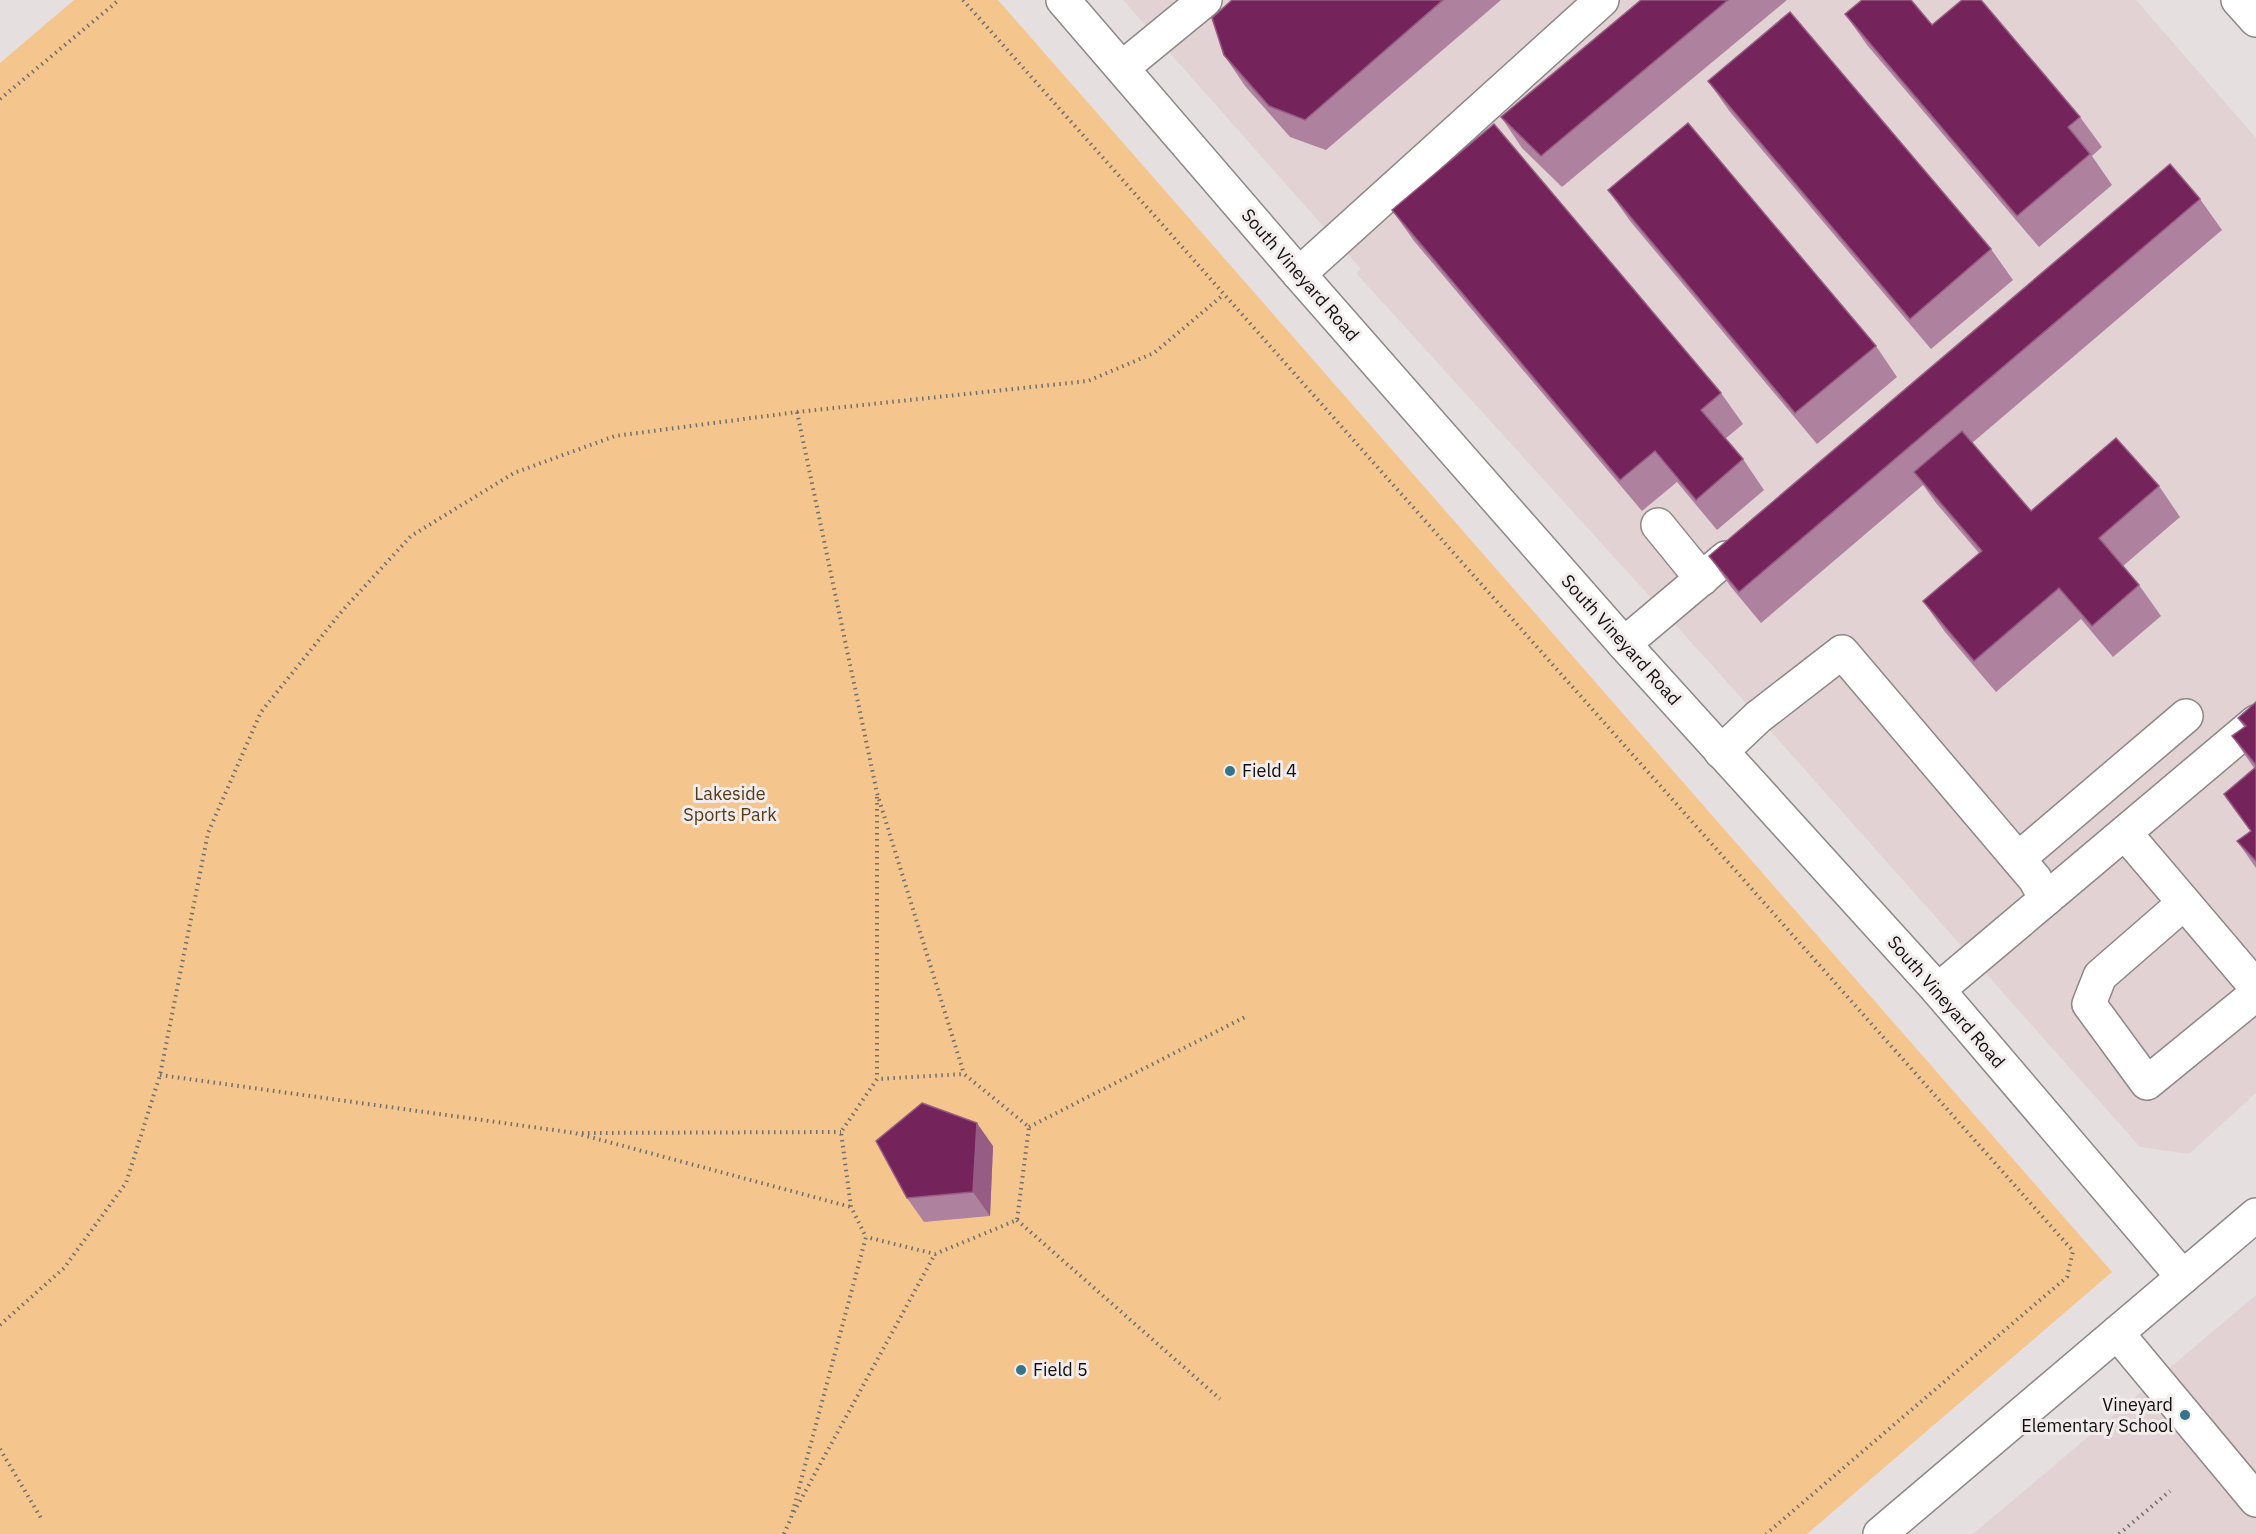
<svg xmlns="http://www.w3.org/2000/svg" width="2256" height="1534" viewBox="0 0 2256 1534" font-family="'IBM Plex Sans',sans-serif">
<rect width="100%" height="100%" fill="#e6dfe0"/>
<!-- built -->
<g fill="#e2d2d3">
<path d="M1123,0h1013l120,138v955l-67,61 -49,-7 -429,-483 -355,-391 5,-4z"/>
<path d="M2256,1295v239h-283z"/>
</g>
<!-- green -->
<path fill="#f4c68d" d="M74,0h924l1114,1272 -305,262h-1807v-1471z"/>
<g fill="none" stroke-linecap="round" stroke-linejoin="round">
<!-- minor casing -->
<g stroke="#8d8787" stroke-width="36">
<g id="minor">
<path d="M1063,0l236,274 325,370 314,346 245,287"/>
<path d="M1122,68l83,-68"/>
<path d="M1299,274l303,-274"/>
<path d="M1658,525l44,54"/>
<path d="M1624,644l102,-86"/>
<path d="M1721,752l37,-35 84,-65 193,227 11,20 -108,91"/>
<path d="M2125,833l131,154"/>
<path d="M2018,859l168,-143"/>
<path d="M2046,899l210,-177"/>
<path d="M2184,903l-84,73 -11,28 58,79 109,-89"/>
<path d="M2117,1333l139,167"/>
<path d="M1880,1534l376,-319"/>
</g>
</g>
<!-- major casing -->
<g stroke="#8d8787" stroke-width="36">
<path id="major" d="M2238,0l18,20"/>
</g>
<!-- path -->
<g stroke="#726e6e" stroke-width="4" stroke-dasharray="1.5 4.5" stroke-linecap="butt">
<path d="M963,0l1110,1251 -6,26 -301,257"/>
<path d="M0,99l119,-99"/>
<path d="M797,412l80,381 87,281"/>
<path d="M877,797v282"/>
<path d="M160,1075l415,58 276,74"/>
<path d="M1029,1127l218,-111"/>
<path d="M582,1133l259,-1"/>
<path d="M1017,1220l203,179"/>
<path d="M0,1325l64,-57 62,-85 34,-108 48,-242 53,-121 81,-101 69,-75 103,-63 101,-37 182,-24 291,-31 66,-28 69,-58"/>
<path d="M0,1449l41,69"/>
<path d="M794,1512l141,-258"/>
<path d="M784,1534l7,-16 75,-281 -15,-30 -10,-75 36,-53 87,-5 65,53 -12,93 -82,34 -69,-17"/>
<path d="M2119,1534l51,-43"/>
</g>
<!-- minor -->
<use href="#minor" stroke="#fff" stroke-width="33"/>
<!-- major -->
<use href="#major" stroke="#fff" stroke-width="33"/>
</g>
<!-- wall -->
<g fill="#ae829e">
<path d="M1232,0h269l-175,150 -36,-13 -45,-51 -21,-31z"/>
<path d="M1641,0h146l-225,187 -40,-39 -21,-31z"/>
<path d="M1845,14l87,11 148,92 22,30 -10,9 20,29 -73,62 -172,-202z"/>
<path d="M1708,81l283,168 22,31 -82,69 -201,-237z"/>
<path d="M1608,190l268,156 21,31 -80,67 -187,-223z"/>
<path d="M2200,199l22,31 -250,213 59,68 128,-25 21,31 -57,49 16,19 22,31 -48,41 -32,-38 -85,73 -51,-60 -22,-31 56,-48 -43,-50 -13,-18 -162,138 -30,-36 -22,-31z"/>
<path d="M1392,210l329,183 22,31 -18,15 18,20 21,31 -47,40 -40,-48 -35,29 -228,-270z"/>
<path d="M2256,702v166l-19,-27 14,-10 -27,-37 30,-26 -22,-32 12,-9 -6,-9z"/>
<path d="M993,1146l-3,70 -66,6 -17,-24z"/>
</g>
<!-- shaded-wall -->
<path fill="#975c83" d="M977,1123l16,23 -3,70 -17,-24z"/>
<!-- building -->
<g fill="#75245b" stroke="#975c83" stroke-width="1.5">
<path d="M1232,0h211l-138,120 -36,-14 -45,-51 -12,-37z"/>
<path d="M1641,0h87l-187,156 -40,-39z"/>
<path d="M1862,0h49l21,25 30,-25h19l99,117 -12,10 22,27 -73,62 -172,-202z"/>
<path d="M1790,12l201,237 -81,70 -202,-238z"/>
<path d="M1688,123l188,223 -81,67 -187,-223z"/>
<path d="M1494,124l227,269 -20,17 42,49 -47,41 -41,-49 -35,29 -228,-270z"/>
<path d="M2170,164l30,35 -461,393 -30,-36z"/>
<path d="M1962,431l69,80 85,-73 43,48 -60,52 40,47 -47,41 -33,-38 -85,73 -51,-60 59,-50 -68,-79z"/>
<path d="M2256,702v63l-24,-29 14,-10 -8,-8z"/>
<path d="M2256,767v94l-19,-20 14,-10 -27,-37z"/>
<path d="M922,1103l55,20 -4,69 -66,6 -31,-57z"/>
</g>
<!-- markers -->
<g fill="#357489" stroke="#f3eced" stroke-width="2">
<circle cx="1230" cy="771" r="6"/>
<circle cx="1021" cy="1370" r="6"/>
<circle cx="2185" cy="1415" r="6"/>
</g>
<g text-anchor="middle" stroke-width="6" stroke-linejoin="round" paint-order="stroke">
<!-- street labels -->
<g font-size="18" fill="#100e0e" stroke="#f3eced">
<text transform="translate(1300 275) rotate(49)" y="6">South Vineyard Road</text>
<text transform="translate(1621 640) rotate(48)" y="6">South Vineyard Road</text>
<text transform="translate(1946 1002) rotate(49)" y="6">South Vineyard Road</text>
</g>
<!-- poi labels -->
<g font-size="18" fill="#100e0e" stroke="#f3eced" text-anchor="start">
<text x="1242" y="777">Field 4</text>
<text x="1033" y="1376">Field 5</text>
<text x="2173" y="1411" text-anchor="end">Vineyard<tspan x="2173" dy="21">Elementary School</tspan></text>
</g>
<!-- park labels -->
<g font-size="18" fill="#543a15" stroke="#f3eced">
<text x="730" y="800">Lakeside<tspan x="730" dy="21">Sports Park</tspan></text>
</g>
</g>
</svg>
